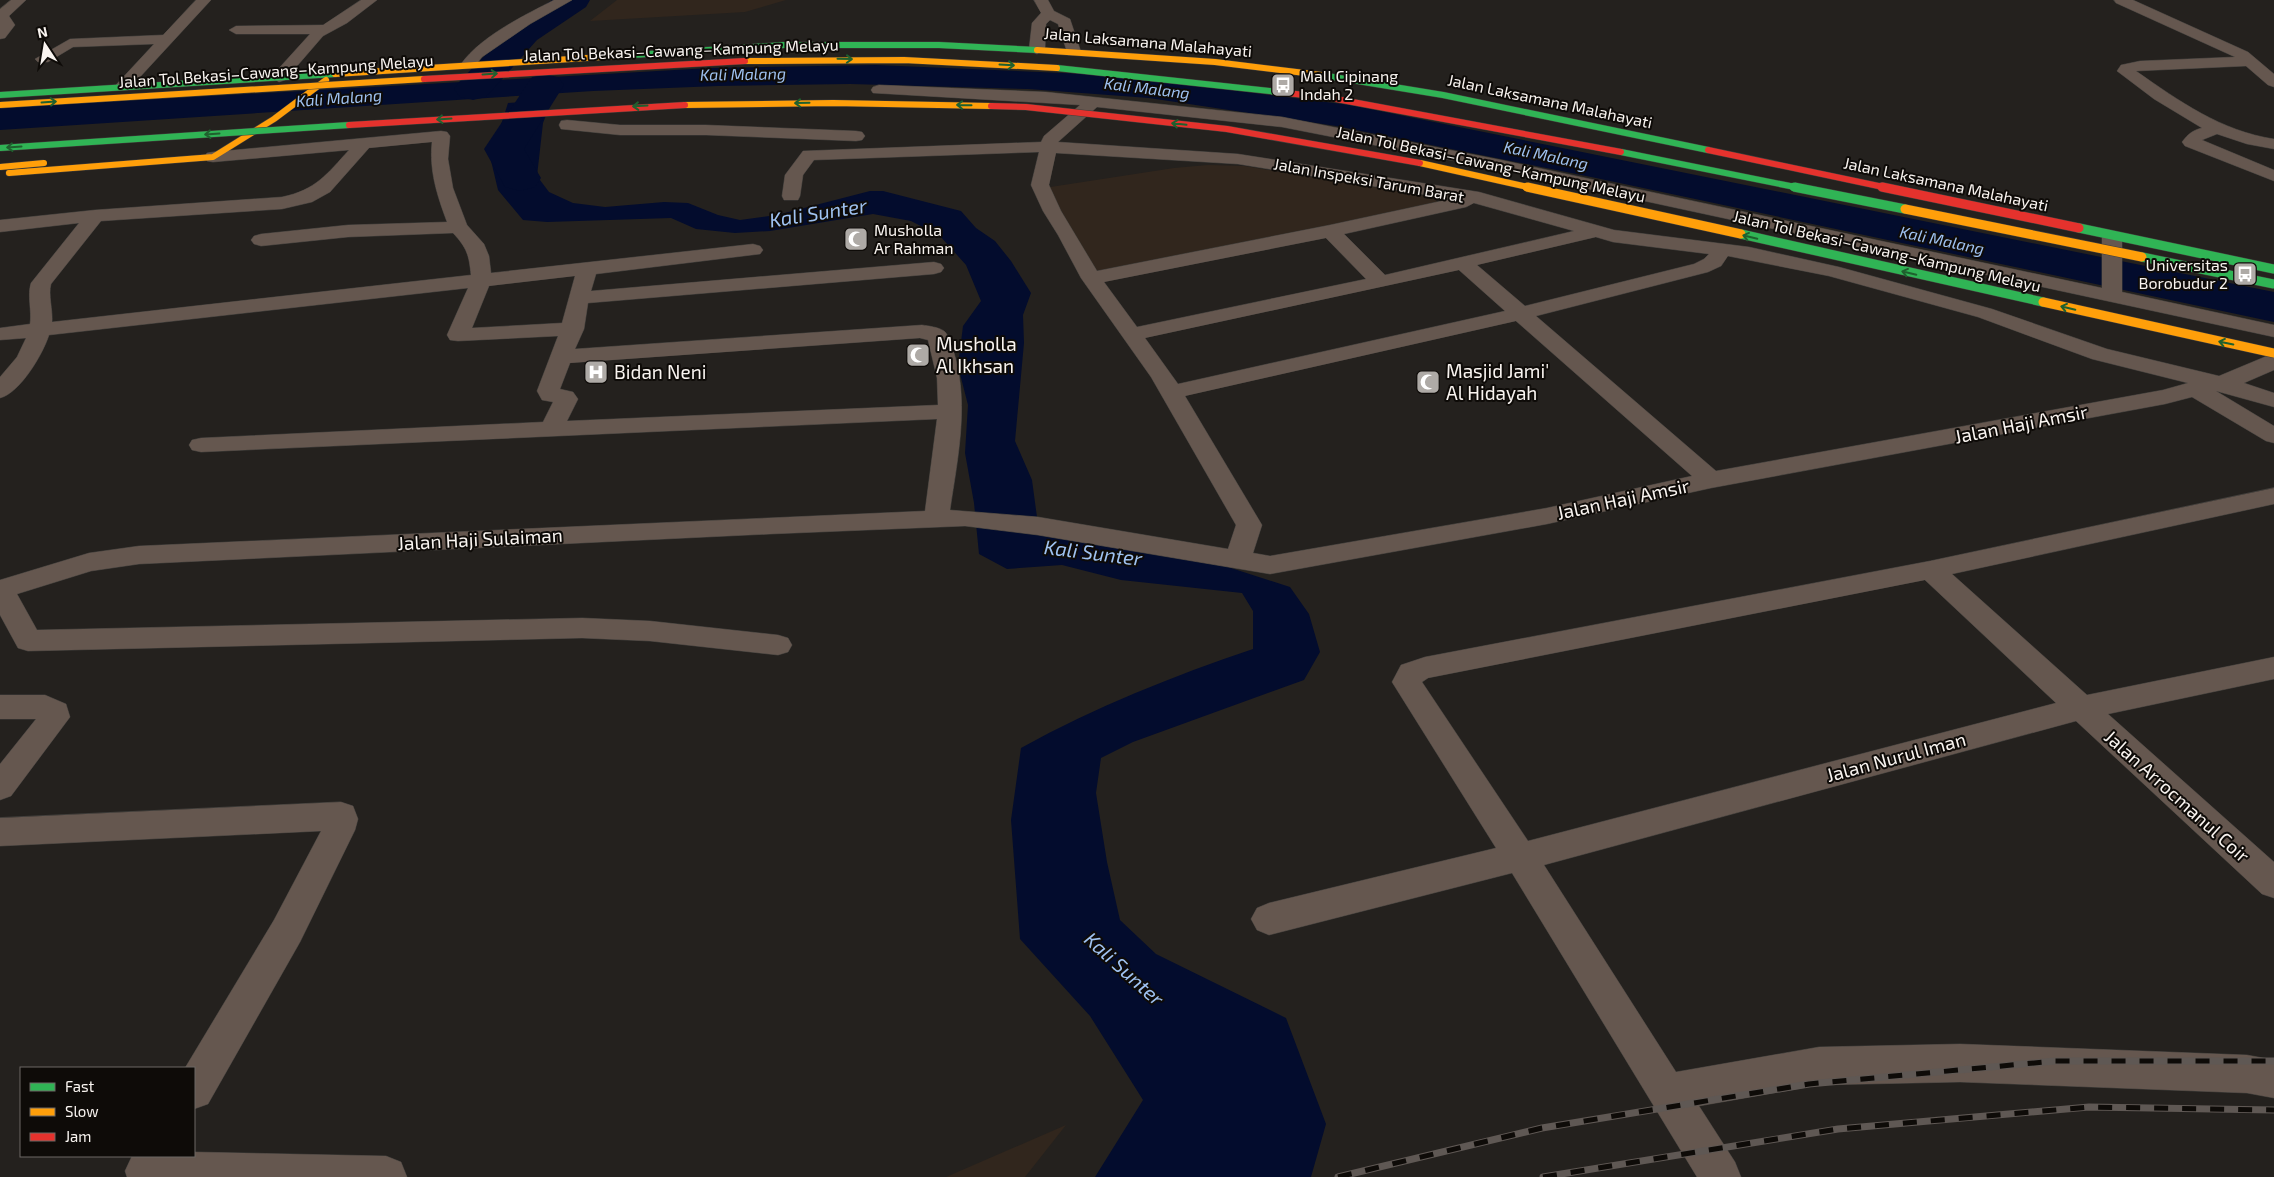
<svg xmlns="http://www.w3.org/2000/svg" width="2274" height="1177" viewBox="0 0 2274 1177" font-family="'Exo 2',sans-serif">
<rect width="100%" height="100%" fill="#24211e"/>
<!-- built -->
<g fill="#31261d">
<path d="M617,0h169l-41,12 -155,9z"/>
<path d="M1208,165l36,1 183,30 10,5v2l-345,74 -48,-89 130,-20z"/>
<path d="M1066,1125l-41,52h-79z"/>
</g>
<!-- water -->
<g fill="#030c2d">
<path d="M876,65l233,10 241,30 924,187v30l-678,-144 -260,-52 -187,-28 -121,-9 -178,-5 -132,2 -125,5 -593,39v-22l710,-40z"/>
<path d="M552,100l-9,23 -6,53 12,16 24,11 32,4 59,-5 24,1 30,12 22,5 37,-5 93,-24h13l78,20 15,17 19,13 16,20 20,32 -8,22 1,28 -9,98 17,39 7,52 161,26 90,29 19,27 11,38 -16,28 -171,62 -32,16 -5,35 11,69 13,58 36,34 130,64 40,106 -15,53h-216l48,-77 -53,-84 -70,-77 -9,-119 10,-72c74,-41 152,-72 232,-99v-38l-11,-18 -121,-13 -59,-15 -55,4 -28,-15 -5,-51 -9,-50 3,-48 -10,-39 5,-40 18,-25 -15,-36 -26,-29 -29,-15 -38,-7 -103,17 -35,2 -39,-4 -25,-11 -124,4 -24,-2 -25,-30 -10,-42 13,-23 7,-22z"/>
</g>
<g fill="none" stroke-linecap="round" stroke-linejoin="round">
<!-- river -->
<g fill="#030c2d" fill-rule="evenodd">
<path d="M552,0h38l-4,7 -49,33 -51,57 -13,3 -13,-3 -6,-8 6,-8 53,-55z"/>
<path d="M545,74l13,3 6,8 -40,64 17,29 -6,9 -15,4 -15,-4 -21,-38 48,-72z"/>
</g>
<!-- street casing -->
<g stroke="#413f3c" stroke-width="1">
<g id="street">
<path d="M11,0h15l-17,16 6,9 -10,13 -5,1v-30z"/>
<path d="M196,0h15l-83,90h-12l-2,-3 40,-43 -81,3 -25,15h-10l-3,-3 35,-20 93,-4z"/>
<path d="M361,0h16l-30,23 -24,13 -38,44 -6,2 -8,-5 39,-43h-74l-7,-4 7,-4 87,-1z"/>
<path d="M554,0h18l-42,24 -48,33 -8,10h-10l-3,-3c20,-28 64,-49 93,-64z"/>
<path d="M1034,0h14l6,11 16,8 11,33 -3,3h-10l-10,-31 -8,-4 -4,4 -1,25 -8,5 -5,-2 -3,-3 3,-26 9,-10z"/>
<path d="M2114,0h19l115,52 26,22v13l-6,-2 -22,-19 -110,5c43,30 85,60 138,68v10l-27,-5 -30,-10 -15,6 72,30v11l-89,-35 -3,-4c6,-8 11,-12 20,-14l-48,-29 -37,-28 4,-6 19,-4 95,-4 -119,-54z"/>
<path d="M879,85l167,7 236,25 219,43 601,128v-51l3,-4h14l3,4v55l152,33v12l-773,-167 -219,-43 -185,-20 -39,35 180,12 241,38 135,38 135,17 90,20 153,42 115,40 112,27 55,-23v17l-30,13 30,10v14l-58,-16 58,35v17l-8,-2 -74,-44 -27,7 -454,84 -164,36 -277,50 -232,-39 -73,-9 -195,8 -631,30 -48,7 -74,23 20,36 545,-12 68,3 128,14 10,3 4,7 -4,7 -10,3 -128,-14 -68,-3 -554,13 -10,-3 -18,-33v-35l89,-27 50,-7 786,-35 12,-92 -736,33 -9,-2 -3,-5 3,-5 9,-2 342,-16 10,-20 -11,-2 -5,-9 21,-55 -100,5 -8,-1 -3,-5 21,-47 -419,47c-6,19 -29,58 -49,63v-21l17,-20 9,-19 -26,2v-12l30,-4c2,-13 -3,-29 1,-41l48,-60 -79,9v-12l95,-10 187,-13c34,-7 45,-23 67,-47l-136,12 -6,-1 -3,-4 3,-4 6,-1 228,-21 6,1 3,4 -2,23 5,29 14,37 17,19 5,12 2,17 262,-29 7,2 3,4 -3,4 -164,20 -5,17 343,-29 7,2 3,4 -3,4 -7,2 -346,29 -4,26 -9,20 347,-24c7,1 16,2 22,6 4,3 5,9 7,13 20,53 7,112 -1,166l88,7 190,32 8,-24 -85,-148 -70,-99 -23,-43 -15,-24 -12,-26 8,-33 -225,8 -11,15 -3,21 -2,4h-14l-2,-4 3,-21 18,-24 238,-9 3,-6 36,-31 -207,-12 -2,-3 2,-3zM432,142c-3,29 5,53 15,80l-99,3 -87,9 -7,2 -3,4 3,4 7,2 87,-9 105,-4c14,15 16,22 18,42l-419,47c1,-12 -4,-27 -1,-38l50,-63 181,-12 30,-7 18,-10 39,-44zM1056,153l182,11 213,35 -121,26 -233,46 -36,-60 -12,-26zM1474,203l100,28 -189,44 -41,-41 122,-27zM1596,237l17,5 96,12 -5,5 -10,5 -169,42 -48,-41zM1326,238l40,41 -229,48 -33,-45zM1728,256l101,20 149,41 114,42 96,24 -25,7 -447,81 -180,-155 172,-44 13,-6zM1459,270l46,41 -327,73 -33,-46zM575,276l-13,47 -90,5 17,-42zM1516,321l176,155 -145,32 -277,48 -17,-3 9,-28 -77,-129zM920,338l8,2 9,38 1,27 -371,16 11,-22 -5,-7 -13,-3 10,-26z"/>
<path d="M567,120l53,5h86l150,6 6,1 3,4 -3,4 -6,1 -150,-6h-86l-59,-6 -2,-4 2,-4z"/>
<path d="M2274,488v16l-322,70 135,121 187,-38v22l-166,35 166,148v36l-12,-4 -186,-173 -532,144 132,207 143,-25 141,-3 287,11 27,5v38l-27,-5 -287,-11 -141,3 -120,21 36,56 6,15h-44l-185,-304 -243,62 -12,-5 -6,-11 6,-11 12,-5 227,-55 -104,-166 9,-17 24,-8 505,-96zM1925,580l131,123 -528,138 -106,-159 6,-4z"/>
<path d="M0,695h45l21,9 4,13 -59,79 -11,4v-36l36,-45h-36z"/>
<path d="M341,802l12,4 5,13 -3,11 -55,112 -92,162 -14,5v-41h-9l89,-148 47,-89 -321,15v-28z"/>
<path d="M194,1152l192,4 15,6 6,15h-280l-2,-6 7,-15h62z"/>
</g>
</g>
<!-- fast-far1 casing -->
<g stroke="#413f3c" stroke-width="7">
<g id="fast-far1">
<path d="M618,56l166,-11h155l98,5"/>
<path d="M1321,75l122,20 265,55"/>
<path d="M0,95l335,-21"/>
</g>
</g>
<!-- fast casing -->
<g stroke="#413f3c" stroke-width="10">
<path id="fast" d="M2079,228l195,41"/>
</g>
<!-- slow casing -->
<g stroke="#413f3c" stroke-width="7">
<g id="slow">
<path d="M1037,50l178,12 106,13"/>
<path d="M335,74l283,-18"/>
<path d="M9,173l204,-16 61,-38 52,-39"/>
</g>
</g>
<!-- jam-far1 casing -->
<g stroke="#413f3c" stroke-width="7">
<path id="jam-far1" d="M1708,150l180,38"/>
</g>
<!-- jam casing -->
<g stroke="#413f3c" stroke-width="10">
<path id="jam" d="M1882,187l197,41"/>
</g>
<!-- street -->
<use href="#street" fill="#65574f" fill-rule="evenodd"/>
<!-- fast-far1 -->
<use href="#fast-far1" stroke="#30b455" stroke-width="6"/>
<!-- fast -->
<use href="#fast" stroke="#30b455" stroke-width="9"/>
<!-- slow -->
<use href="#slow" stroke="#ff9f0a" stroke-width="6"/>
<!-- jam-far1 -->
<use href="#jam-far1" stroke="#e5322d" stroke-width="6"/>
<!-- jam -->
<use href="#jam" stroke="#e5322d" stroke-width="9"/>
<!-- rail casing -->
<g stroke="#5f5854" stroke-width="7">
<g id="rail">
<path d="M1338,1177l204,-49 267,-44 246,-23h219"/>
<path d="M1543,1177l295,-48 251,-22 185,3"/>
</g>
</g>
<!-- rail -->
<use href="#rail" stroke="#0e0b08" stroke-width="5" stroke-dasharray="14" stroke-linecap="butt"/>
<!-- fast-bridge-far1 casing -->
<g stroke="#413f3c" stroke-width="7" stroke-linecap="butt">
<g id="fast-bridge-far1">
<path d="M1057,68l221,24"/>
<path d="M0,148l349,-23"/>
<path d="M1621,152l179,36"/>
</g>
</g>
<!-- fast-bridge casing -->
<g stroke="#413f3c" stroke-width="10" stroke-linecap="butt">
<g id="fast-bridge">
<path d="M1794,187l111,22"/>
<path d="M1741,234l302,68"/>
<path d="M2142,257l132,27"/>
</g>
</g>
<!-- slow-bridge-far1 casing -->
<g stroke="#413f3c" stroke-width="7" stroke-linecap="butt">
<g id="slow-bridge-far1">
<path d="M745,61l159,-1 153,8"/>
<path d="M0,105l424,-26"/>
<path d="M685,105l148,-2 158,3"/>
<path d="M1420,163l112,25"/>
<path d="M0,167l44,-4"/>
</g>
</g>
<!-- slow-bridge casing -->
<g stroke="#413f3c" stroke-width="10" stroke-linecap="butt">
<g id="slow-bridge">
<path d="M1527,187l214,47"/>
<path d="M1905,209l237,48"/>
<path d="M2043,302l231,51"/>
</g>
</g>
<!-- jam-bridge casing -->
<g stroke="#413f3c" stroke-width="7" stroke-linecap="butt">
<g id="jam-bridge">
<path d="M424,79l321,-18"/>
<path d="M1278,92l53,6 290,54"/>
<path d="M991,106l35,1 201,22 193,34"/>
<path d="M349,125l336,-20"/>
</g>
</g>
<!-- fast-bridge-far1 -->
<use href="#fast-bridge-far1" stroke="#30b455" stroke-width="6"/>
<!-- fast-bridge -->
<use href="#fast-bridge" stroke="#30b455" stroke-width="9"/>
<!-- slow-bridge-far1 -->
<use href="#slow-bridge-far1" stroke="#ff9f0a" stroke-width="6"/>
<!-- slow-bridge -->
<use href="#slow-bridge" stroke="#ff9f0a" stroke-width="9"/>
<!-- jam-bridge -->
<use href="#jam-bridge" stroke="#e5322d" stroke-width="6"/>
</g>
<!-- one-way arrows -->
<defs><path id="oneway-shaft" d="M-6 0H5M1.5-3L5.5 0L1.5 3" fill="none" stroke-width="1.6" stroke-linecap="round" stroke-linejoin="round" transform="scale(1.25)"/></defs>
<g stroke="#1f602e">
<use href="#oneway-shaft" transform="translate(845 59) rotate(1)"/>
<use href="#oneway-shaft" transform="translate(1007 65) rotate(3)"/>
<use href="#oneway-shaft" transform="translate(490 74) rotate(-4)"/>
<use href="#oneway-shaft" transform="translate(49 102) rotate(-4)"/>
<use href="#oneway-shaft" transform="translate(802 103) rotate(179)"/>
<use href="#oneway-shaft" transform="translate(964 105) rotate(-179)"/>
<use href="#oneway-shaft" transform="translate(640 106) rotate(177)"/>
<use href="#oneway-shaft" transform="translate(444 119) rotate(176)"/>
<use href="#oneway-shaft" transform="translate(1179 124) rotate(-174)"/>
<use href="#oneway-shaft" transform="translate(212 134) rotate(176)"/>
<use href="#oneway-shaft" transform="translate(14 147) rotate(176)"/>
<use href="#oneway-shaft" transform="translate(1750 237) rotate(-167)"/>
<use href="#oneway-shaft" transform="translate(1909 273) rotate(-167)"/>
<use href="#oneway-shaft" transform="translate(2068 308) rotate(-167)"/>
<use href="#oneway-shaft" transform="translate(2226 343) rotate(-168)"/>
</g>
<!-- icons -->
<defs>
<g id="bus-square" transform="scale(1.25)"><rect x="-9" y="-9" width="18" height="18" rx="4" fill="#aeaaa6" stroke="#0e0b08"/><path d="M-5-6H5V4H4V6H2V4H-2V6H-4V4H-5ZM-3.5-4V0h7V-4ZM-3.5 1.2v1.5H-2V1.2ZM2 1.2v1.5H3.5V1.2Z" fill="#fff"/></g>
<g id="mosque-square" transform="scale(1.25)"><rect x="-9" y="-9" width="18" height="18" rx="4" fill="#aeaaa6" stroke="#0e0b08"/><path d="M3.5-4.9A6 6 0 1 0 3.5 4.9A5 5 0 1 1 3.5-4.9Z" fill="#fff"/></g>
<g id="hospital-square" transform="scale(1.25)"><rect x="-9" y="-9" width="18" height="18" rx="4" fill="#aeaaa6" stroke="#0e0b08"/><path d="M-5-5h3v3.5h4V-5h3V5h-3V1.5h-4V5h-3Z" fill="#fff"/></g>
</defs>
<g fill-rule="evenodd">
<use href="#bus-square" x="1283" y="85"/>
<use href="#mosque-square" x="856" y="239"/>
<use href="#bus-square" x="2245" y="274"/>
<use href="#mosque-square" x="918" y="355"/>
<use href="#hospital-square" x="596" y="372"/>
<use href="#mosque-square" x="1428" y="382"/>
</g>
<g text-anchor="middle" stroke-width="4" stroke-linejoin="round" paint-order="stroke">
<!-- far-street labels -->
<g font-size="16" fill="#f9f4f0" stroke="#0e0b08">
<text transform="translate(1148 42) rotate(5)" y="6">Jalan Laksamana Malahayati</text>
<text transform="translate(681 50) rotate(-2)" y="6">Jalan Tol Bekasi–Cawang–Kampung Melayu</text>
<text transform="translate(276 71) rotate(-4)" y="6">Jalan Tol Bekasi–Cawang–Kampung Melayu</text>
<text transform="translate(1550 101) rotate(12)" y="6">Jalan Laksamana Malahayati</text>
<text transform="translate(1491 164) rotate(12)" y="6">Jalan Tol Bekasi–Cawang–Kampung Melayu</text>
<text transform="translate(1369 180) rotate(10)" y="6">Jalan Inspeksi Tarum Barat</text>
<text transform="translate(1946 184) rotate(12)" y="6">Jalan Laksamana Malahayati</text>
<text transform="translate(1887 251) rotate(13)" y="6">Jalan Tol Bekasi–Cawang–Kampung Melayu</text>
</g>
<!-- far-water labels -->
<g font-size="16" font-style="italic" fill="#9fc2f1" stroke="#0e0b08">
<text transform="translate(743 74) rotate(-1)" y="6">Kali Malang</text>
<text transform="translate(1147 88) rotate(7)" y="6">Kali Malang</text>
<text transform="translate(339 98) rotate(-4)" y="6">Kali Malang</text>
<text transform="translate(1546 155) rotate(12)" y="6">Kali Malang</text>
<text transform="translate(1942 240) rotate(12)" y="6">Kali Malang</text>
</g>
<!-- far-poi labels -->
<g font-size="16" fill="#f9f4f0" stroke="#0e0b08" text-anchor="start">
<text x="1300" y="82">Mall Cipinang<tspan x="1300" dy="18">Indah 2</tspan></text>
<text x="874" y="236">Musholla<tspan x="874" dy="18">Ar Rahman</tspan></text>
<text x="2228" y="271" text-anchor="end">Universitas<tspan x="2228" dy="18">Borobudur 2</tspan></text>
</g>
<!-- poi labels -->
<g font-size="19" fill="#f9f4f0" stroke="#0e0b08" text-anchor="start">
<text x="936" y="351">Musholla<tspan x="936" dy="22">Al Ikhsan</tspan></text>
<text x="1446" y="378">Masjid Jami'<tspan x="1446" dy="22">Al Hidayah</tspan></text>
<text x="614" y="379">Bidan Neni</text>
</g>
<!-- street labels -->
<g font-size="19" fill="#f9f4f0" stroke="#0e0b08">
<text transform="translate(2021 424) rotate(-11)" y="7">Jalan Haji Amsir</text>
<text transform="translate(1623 499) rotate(-12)" y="7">Jalan Haji Amsir</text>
<text transform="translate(480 539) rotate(-3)" y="7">Jalan Haji Sulaiman</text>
<text transform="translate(1896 757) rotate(-15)" y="7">Jalan Nurul Iman</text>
<text transform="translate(2177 796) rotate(42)" y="7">Jalan Arrocmanul Coir</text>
</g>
<!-- water labels -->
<g font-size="20" font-style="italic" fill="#9fc2f1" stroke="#0e0b08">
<text transform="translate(818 213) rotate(-9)" y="7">Kali Sunter</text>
<text transform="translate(1093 553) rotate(7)" y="7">Kali Sunter</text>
<text transform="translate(1124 969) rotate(42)" y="7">Kali Sunter</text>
</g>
</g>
<!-- legend -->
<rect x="20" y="1067" width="175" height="90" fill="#0e0b08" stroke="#6c6865"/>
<rect x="30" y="1083" width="25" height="8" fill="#30b455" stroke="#6c6865"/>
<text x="65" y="1092" font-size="15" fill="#f9f4f0">Fast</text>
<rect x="30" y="1108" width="25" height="8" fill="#ff9f0a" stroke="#6c6865"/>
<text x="65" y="1117" font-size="15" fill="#f9f4f0">Slow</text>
<rect x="30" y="1133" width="25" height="8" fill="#e5322d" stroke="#6c6865"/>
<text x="65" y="1142" font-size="15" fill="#f9f4f0">Jam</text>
<!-- north arrow -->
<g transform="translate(45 45) rotate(348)" stroke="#0e0b08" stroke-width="4" paint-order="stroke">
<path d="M0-4L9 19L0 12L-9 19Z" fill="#f9f4f0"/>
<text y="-8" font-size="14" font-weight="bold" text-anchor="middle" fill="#f9f4f0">N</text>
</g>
</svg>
